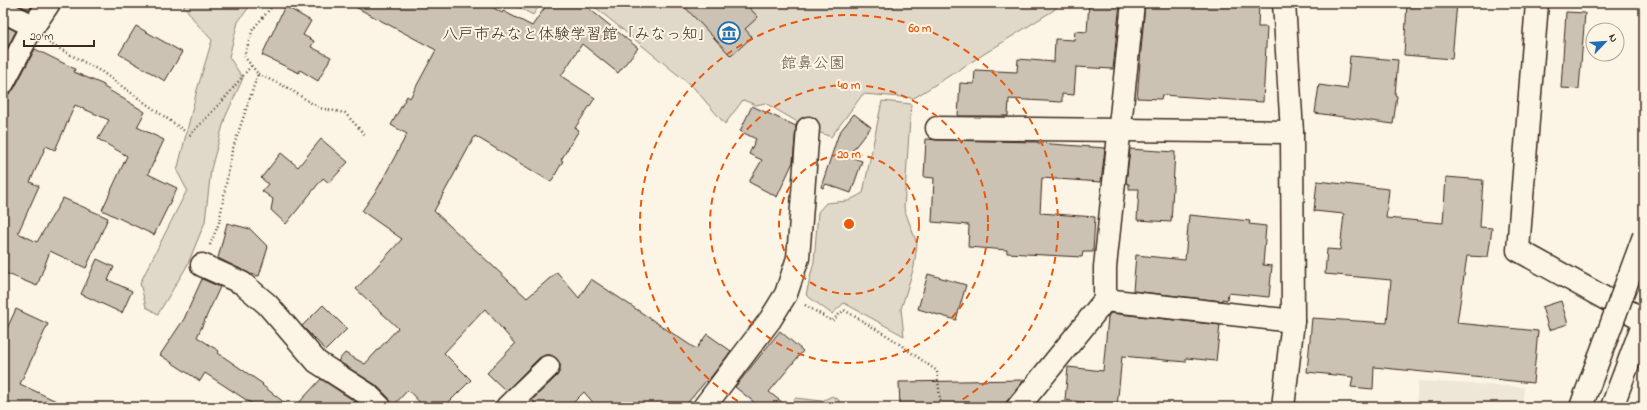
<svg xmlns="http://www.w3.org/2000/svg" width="1647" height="410" viewBox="0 0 1647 410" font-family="'Indie Flower','Klee One',sans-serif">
<rect width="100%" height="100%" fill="#fcf5e5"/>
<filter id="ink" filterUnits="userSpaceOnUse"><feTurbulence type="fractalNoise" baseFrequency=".025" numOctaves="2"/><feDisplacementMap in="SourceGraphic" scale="8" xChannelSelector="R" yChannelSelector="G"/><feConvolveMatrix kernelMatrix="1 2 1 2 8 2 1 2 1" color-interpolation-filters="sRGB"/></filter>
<g filter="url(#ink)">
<!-- built -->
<path fill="#eee6d6" d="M1418,381l106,6 -2,20h-106z"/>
<!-- green -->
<g fill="#e0d8c8" stroke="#8e8173">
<path d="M182,3h70l-14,19 -9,35 14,21 -18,40 -14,51 -6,53 -18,44 -29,48 -12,-7 -6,-24 47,-93 -10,-19 20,-81 15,-50 -15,-16z"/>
<path d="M511,3h30l-8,12z"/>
<path d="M590,3h471l-7,7 -140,88 -51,-4 -32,43 -23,-9 -43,-25 -9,2 -13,-5 -18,24 -31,-36z"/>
<path d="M882,101l29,3 -7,104 13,36 -3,23 -13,42 3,27 -60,-33 -12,11 -26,-19 8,-34 4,-49 8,-9 22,-2 15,-8z"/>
<path d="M832,396l7,4v7h-48l4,-9 27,3z"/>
</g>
<!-- building -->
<g fill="#ccc2b3" stroke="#3b2a1e">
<path d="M15,3h19l-5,7z"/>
<path d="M348,3h138l16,10 1,-2 29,15 16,-23h34l56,45 -20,25 -36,-29 -21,32 34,22 -20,30 4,2 -18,30 2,1 -12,21 -76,-46 -41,75 93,87 30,-26 22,26 12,-19 105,70 11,-15 24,17 -24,31 -1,-1 -22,26h-87l-13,-15 -15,15h-30l-7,-7 25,-24 3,-6v-6l-3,-5 -6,-4h-6l-6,3 -33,33 -19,-18 28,-29 -30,-35 -41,44 27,27 -27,27h-20l-16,-17 -16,17 -3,-9 -13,-13 -38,-24 7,-8 20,11 33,-36 -42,-39 46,-50 -40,-28 16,-23 29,-54 -16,-9 16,-29 3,2 26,-48z"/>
<path d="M681,3h64l13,14 -13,12 7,8 -21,19z"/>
<path d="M1089,3h31l-7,66 -37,-2 -2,28 -12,-1v8l-53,-3 -1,17h-50l2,-33 14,1 1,-14 42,2 1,-13 36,3 1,-23 19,1 1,-9 12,1z"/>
<path d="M1145,3h114l-1,24h9l-4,75 -101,-7 -1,4 -24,-1z"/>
<path d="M1407,3h50l-5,56 -48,-4z"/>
<path d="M285,6l26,15 -8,14 11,6 -3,6 20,10 -13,24 -18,-11 -1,3 -37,-18z"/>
<path d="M1566,12l19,1 -6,76 -18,-1z"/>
<path d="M3,25l13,6 -13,25z"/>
<path d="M136,26l46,26 -17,29 -46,-27z"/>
<path d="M35,49l40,20 -1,3 30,13v2l41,25 -8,15 27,13 -16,34 29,14 -23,47 -52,-25 25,-54 -29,-17 11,-19 -34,-15 -20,45 -9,-4 -16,36 9,4 -21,47 19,9 26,-44 45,20 -22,50 -36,-17 -13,35 -34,-14v-177l6,-1 5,-5z"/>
<path d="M1350,56l48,4 -3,35 2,1 -4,28 -78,-11 4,-28 28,4z"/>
<path d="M752,106l44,20 -3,36 -16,35 -28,-15 13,-22 -13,-6 7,-15 -16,-8z"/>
<path d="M854,114l17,13 -23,29 14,5 -11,32 -25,-9 -3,4 -2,-1 18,-54z"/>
<path d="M321,139l27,23 -19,21 -6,-5 -37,46 -15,-14 2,-11 -11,-8 6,-7 -7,-6 20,-25 17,14z"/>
<path d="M926,139l11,1 101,2v1l67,5 -4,34 -59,-4 -2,35 55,4 -2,35h-10l-1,5 -75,-4v-3l-39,-3 1,-22 -37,-3 2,-44 -10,-1z"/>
<path d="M1130,149l45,3 -4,70 -34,-2 2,-31h-10v-5l-3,-1z"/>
<path d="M1446,177l37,3 -3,47 12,1 -4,29 -21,-1 -10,67 81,8 -5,52 -159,-16 -1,22 -22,-2 2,-10 -46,-5 5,-54 75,5 4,-43 -66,-6 2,-25 13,1 4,-36 -30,-3 3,-30 72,8 -3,29 57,5z"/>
<path d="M1189,215l61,6 -1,3 17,2 -3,39 9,1 -3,31 -41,-4 -1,7 -5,-1v2l-89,-10 3,-36 49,5z"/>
<path d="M227,223l23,6 18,18 -9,29 -9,-2 -32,-16z"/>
<path d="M97,259l17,8 -6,13 24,11 -10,22 -41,-19z"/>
<path d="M928,274l38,11 -10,35 -38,-11z"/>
<path d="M202,279l18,8 -23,50 22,14 -1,2 45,31 -1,1 28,22h-33l-52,-34 -5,8 -40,-26 24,-36z"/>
<path d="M1561,301l7,23 -19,6 -7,-23z"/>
<path d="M323,305l24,24 -21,21 -24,-24z"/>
<path d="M16,309l32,15 -28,60 49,23h-66v-70z"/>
<path d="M1110,313l110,12 -4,36 -30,-3v4l-64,-6 -5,51 -25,-1v-3l-27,-3 3,-33 35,4 5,-54z"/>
<path d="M780,331l23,20 -34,41 19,15h-28l-25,-20z"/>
<path d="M321,379l38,25 3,3h-67z"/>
<path d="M1024,380l-22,27h-102l-1,-25z"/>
</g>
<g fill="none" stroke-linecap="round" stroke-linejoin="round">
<!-- minor casing -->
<g stroke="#3b2a1e" stroke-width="25">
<g id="minor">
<path d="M1537,3l-19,247 126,70"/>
<path d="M3,11l30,15"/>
<path d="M3,83l26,-50 20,-30"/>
<path d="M937,128l355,4"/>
<path d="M202,265l40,18 25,21 50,58 50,32 13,13"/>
<path d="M1105,300l188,21"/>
<path d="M507,407l41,-40"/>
<path d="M704,407l66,-87 16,-26 12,-36 10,-130"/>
<path d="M1018,407l87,-107v-33l28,-264"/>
<path d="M1283,407l10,-86 -1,-189 -8,-129"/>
<path d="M1612,407l32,-86"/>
</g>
</g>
<!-- path -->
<g stroke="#3b2a1e" stroke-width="2.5" stroke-dasharray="1 3" stroke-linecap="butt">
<path d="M887,3l5,5 6,-5"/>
<path d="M49,43l53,29 88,63 35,-37 26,-32"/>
<path d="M258,74l30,14 31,20 26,5 21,23"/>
<path d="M210,245l9,-22 13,-72 26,-77 -14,-18 9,-27 22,-26"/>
<path d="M805,305l27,16 12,-11 47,28 46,33 4,36"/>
</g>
<!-- minor -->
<use href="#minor" stroke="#fcf5e5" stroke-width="22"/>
<!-- minor-bridge casing -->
<g stroke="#3b2a1e" stroke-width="25" stroke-linecap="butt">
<path id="minor-bridge" d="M1581,407l63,-171"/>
</g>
<!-- minor-bridge -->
<use href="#minor-bridge" stroke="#fcf5e5" stroke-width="22"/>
</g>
</g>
<!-- distance rings -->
<g fill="none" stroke="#e8590c" stroke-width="2" stroke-dasharray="7 5">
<circle cx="849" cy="224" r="70"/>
<circle cx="849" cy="224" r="139"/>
<path d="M748 407A209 209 0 1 1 950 407"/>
</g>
<!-- icons -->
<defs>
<g id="museum-ring" transform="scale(1.15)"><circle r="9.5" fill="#fcf5e5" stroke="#1f6fb2" stroke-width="1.5"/><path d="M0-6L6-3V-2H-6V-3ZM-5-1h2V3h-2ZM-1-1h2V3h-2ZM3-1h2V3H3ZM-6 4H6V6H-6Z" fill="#1f6fb2"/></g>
</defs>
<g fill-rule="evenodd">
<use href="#museum-ring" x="729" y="33"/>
</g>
<g text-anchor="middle" stroke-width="4" stroke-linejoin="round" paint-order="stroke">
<!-- poi labels -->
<g font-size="16" fill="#3b2a1e" stroke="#fcf5e5" text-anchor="end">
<text x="714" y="39">八戸市みなと体験学習館「みなっ知」</text>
</g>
<!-- park labels -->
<g font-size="16" fill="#645648" stroke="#fcf5e5">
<text x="813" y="68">館鼻公園</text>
</g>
</g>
<circle cx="849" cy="224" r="6" fill="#e8590c" stroke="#fcf5e5" stroke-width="2"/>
<g font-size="12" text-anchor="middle" font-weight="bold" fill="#e8590c" stroke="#fcf5e5" stroke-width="4" stroke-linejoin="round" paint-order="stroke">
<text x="920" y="32">60 m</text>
<text x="849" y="89">40 m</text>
<text x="849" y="158">20 m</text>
</g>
<!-- margin -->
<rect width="1647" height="410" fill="none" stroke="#fcf5e5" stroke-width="16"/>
<rect x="8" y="8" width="1631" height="394" fill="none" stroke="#3b2a1e" stroke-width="1.5" filter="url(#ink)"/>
<!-- north arrow -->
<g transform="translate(1605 42) rotate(65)"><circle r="19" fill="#fcf5e5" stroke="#afa495"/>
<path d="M0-3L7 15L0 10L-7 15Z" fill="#1f6fb2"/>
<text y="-6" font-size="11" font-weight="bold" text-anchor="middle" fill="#3b2a1e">N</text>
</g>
<!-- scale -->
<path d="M24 40v6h70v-6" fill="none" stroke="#3b2a1e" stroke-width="2"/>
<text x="30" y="40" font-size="12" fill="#3b2a1e" stroke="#fcf5e5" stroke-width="3" paint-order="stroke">20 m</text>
</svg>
